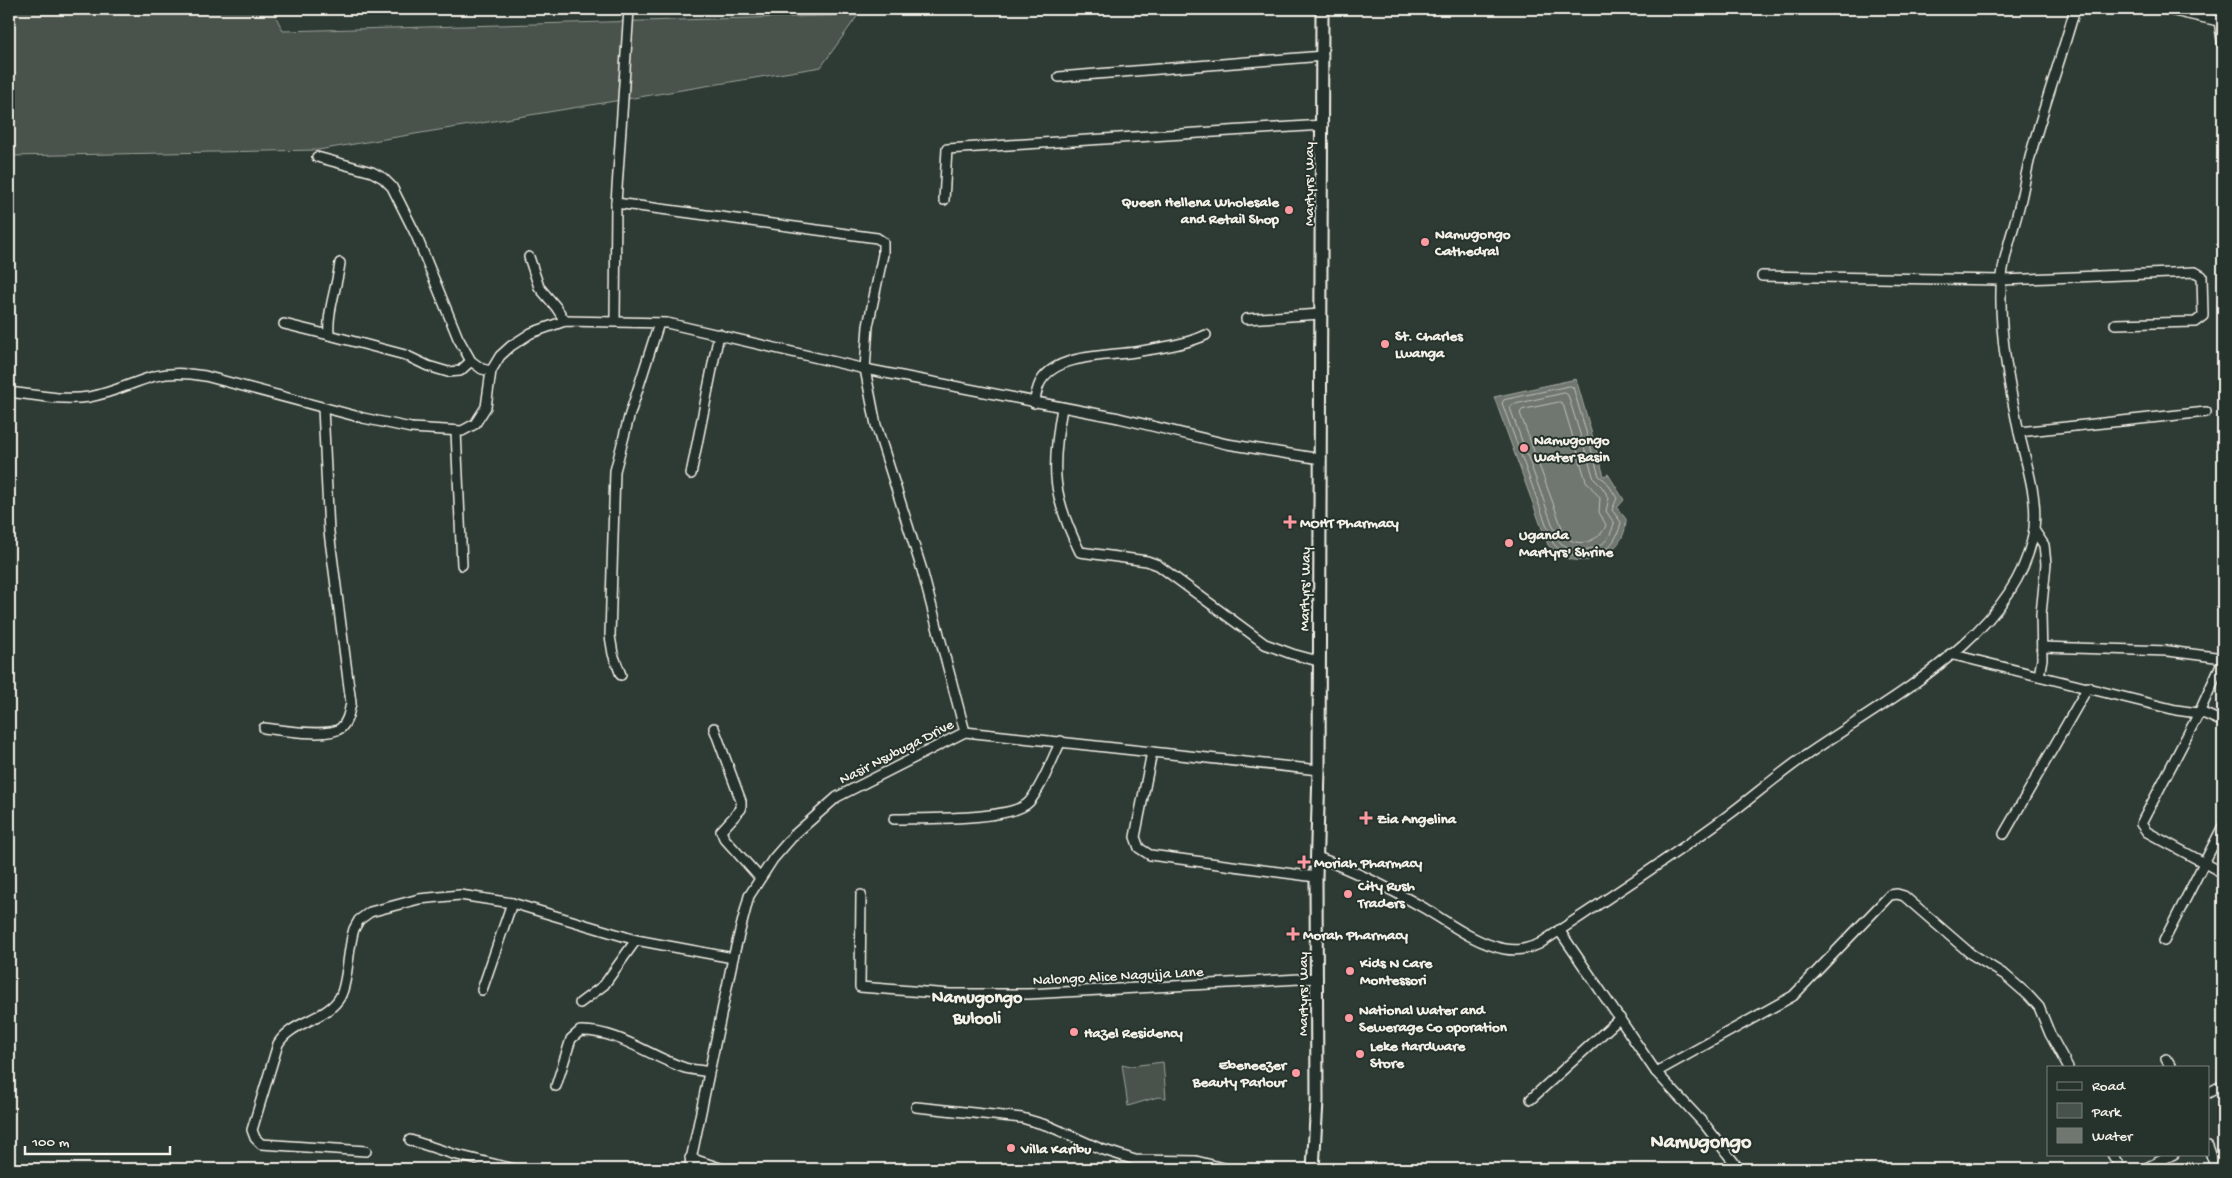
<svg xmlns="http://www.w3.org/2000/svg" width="2232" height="1178" viewBox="0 0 2232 1178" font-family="'Gochi Hand',sans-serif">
<rect width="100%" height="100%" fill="#2e3b34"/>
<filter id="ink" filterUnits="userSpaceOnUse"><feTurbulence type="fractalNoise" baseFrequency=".02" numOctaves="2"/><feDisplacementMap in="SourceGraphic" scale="10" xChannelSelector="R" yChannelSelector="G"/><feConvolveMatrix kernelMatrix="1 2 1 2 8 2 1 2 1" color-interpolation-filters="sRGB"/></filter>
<g filter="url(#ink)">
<!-- green -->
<g fill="#48524c" stroke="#9ea29a">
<path d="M9,9h263l11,22 575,-16 -37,52 -503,83 -309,6z"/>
<path d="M1163,1062l3,36 -8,-1 -30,9 -6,-42 9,2z"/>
</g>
<!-- water -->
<path fill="#6f7770" stroke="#a4a8a0" d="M1576,379l28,97 4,-2 16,26 -7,8 9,11c1,40 -55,56 -78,26l-54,-148z"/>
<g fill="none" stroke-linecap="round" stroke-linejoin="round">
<!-- shore -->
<g stroke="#bfc0b8" stroke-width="1">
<path d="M1570,386l3,1 26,89 7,5 11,17 -5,12 9,12c-2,10 -6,20 -15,27 -15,11 -42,9 -53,-6l-51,-140 2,-3z"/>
<path d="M1565,393l3,2 26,84 8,8 7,11 -3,13 8,12c-2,8 -5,16 -12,21 -12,8 -35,8 -44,-4l-48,-132 2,-3z"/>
<path d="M1560,402l3,2 23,77 14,17 -1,14 7,13c-5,16 -29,24 -41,11l-45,-123 2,-3z"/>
</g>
<!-- minor casing -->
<g stroke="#f4f1e8" stroke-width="12">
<g id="minor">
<path d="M2165,9l58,13"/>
<path d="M2219,21l4,25"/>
<path d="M1059,77l264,-21"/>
<path d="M317,157l55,15 11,6 9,9 24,48 42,103 13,23 11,8 9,2"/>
<path d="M944,200l3,-51 376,-24"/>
<path d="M616,203l261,35 6,4v12l-15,72 -3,43 11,56 46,145 43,162"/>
<path d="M529,257l10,30 17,20 9,14"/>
<path d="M340,263c-3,24 -13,48 -11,72l76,20 23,11 20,6 12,-1 11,-10"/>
<path d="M1762,276l240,4 193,-8 7,4 1,40 -8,6 -80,2"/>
<path d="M1246,319l75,-5"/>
<path d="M615,320l1,-117 13,-194"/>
<path d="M284,324l45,11"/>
<path d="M9,392c26,3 54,9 80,5 24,-4 44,-15 66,-21 17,-4 33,-3 50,0l158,42 48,10 51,3 13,-7 11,-17 5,-36 9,-15 11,-10 20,-13 34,-12 102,2 198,46 254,49 108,26 94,15"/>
<path d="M1034,403c2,-7 3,-16 7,-22 16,-27 67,-25 94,-29 24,-4 49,-7 71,-17"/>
<path d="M1062,408c-11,61 -10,88 18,144l67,9 11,4 107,79 27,10 26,7"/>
<path d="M456,431l6,134"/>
<path d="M2019,432l187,-20"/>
<path d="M691,474l28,-140"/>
<path d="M2034,530l10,15 2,19 -5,50 1,45 -3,17"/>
<path d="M2042,647l126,4 55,7"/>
<path d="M1950,654l226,56 29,4 18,8"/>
<path d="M2223,660l-24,53 -58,111 6,8 76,41"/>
<path d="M621,675l-8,-21 -3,-18 5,-165 14,-54 30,-94"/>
<path d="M264,728c18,2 64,10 77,0 7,-7 8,-16 10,-25l-22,-171 -6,-124"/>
<path d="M714,728l27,73v8l-20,22 3,7 36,40"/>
<path d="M1152,752l-17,85 4,11 11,7 166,22"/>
<path d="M894,819c27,-1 118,2 135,-17 13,-15 23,-43 32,-61"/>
<path d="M2004,834l84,-147"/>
<path d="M1317,857c38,14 72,31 107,51 25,15 52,36 81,41 13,2 22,0 34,-5 63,-42 127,-83 188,-128 27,-20 53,-43 81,-62 76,-53 202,-116 224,-214 9,-37 -6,-75 -14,-112 -9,-45 -18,-90 -17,-136 0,-32 13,-62 20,-93 4,-18 7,-36 12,-53 13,-46 29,-91 42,-137"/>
<path d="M861,895l-1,92 90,7h78l289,-16"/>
<path d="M1559,930l97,142 50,54 33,43"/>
<path d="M2164,941l59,-115"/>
<path d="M482,990l30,-87"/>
<path d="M580,1003l24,-18 32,-45"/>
<path d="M2166,1059l5,8"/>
<path d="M1656,1072l137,-76 97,-101 7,-1 7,2 67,58 34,21 23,20 11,12 11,27 18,33"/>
<path d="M556,1086l15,-47 9,-8c39,-1 70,26 105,37 7,2 16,2 23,4"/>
<path d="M2208,1093l15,-8"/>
<path d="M1531,1099l89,-81"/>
<path d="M916,1107l106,11 27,8 52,23 34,11 61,1 32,8"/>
<path d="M410,1140l43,14 61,15"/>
<path d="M2208,1146l8,23"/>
<path d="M366,1151l-105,-7 -6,-6 -3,-8 26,-86c13,-23 49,-24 62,-47 8,-14 8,-50 14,-68l5,-9 11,-8 49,-13 41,-4 52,8 124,37 97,18"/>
<path d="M2112,1154l9,15"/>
<path d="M690,1158l33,11"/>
<path d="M689,1169l44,-211 16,-62 24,-37 21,-24 43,-38 128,-65 354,38"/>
<path d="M2144,1169l30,-15"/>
</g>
</g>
<!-- secondary casing -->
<g stroke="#f4f1e8" stroke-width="15">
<path id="secondary" d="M1313,1169l4,-68 -1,-224 3,-107 3,-761"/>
</g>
<!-- minor -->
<use href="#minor" stroke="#26332d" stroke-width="9"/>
<!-- secondary -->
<use href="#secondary" stroke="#26332d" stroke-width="11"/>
</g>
</g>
<!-- markers -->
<g fill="#ff9aa2" stroke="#26332d" stroke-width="2">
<circle cx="1289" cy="210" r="5"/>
<circle cx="1425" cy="242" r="5"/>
<circle cx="1385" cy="344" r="5"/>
<circle cx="1524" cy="448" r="5"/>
<path d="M1287.5 514.5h5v5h5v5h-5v5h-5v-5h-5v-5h5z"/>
<circle cx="1509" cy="543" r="5"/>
<path d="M1363.5 810.5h5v5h5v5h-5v5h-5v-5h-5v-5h5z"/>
<path d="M1301.5 854.5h5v5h5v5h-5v5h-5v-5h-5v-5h5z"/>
<circle cx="1348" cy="894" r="5"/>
<path d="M1290.5 926.5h5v5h5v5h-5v5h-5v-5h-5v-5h5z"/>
<circle cx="1350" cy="971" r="5"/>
<circle cx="1349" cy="1018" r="5"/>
<circle cx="1074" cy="1032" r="5"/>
<circle cx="1360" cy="1054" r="5"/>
<circle cx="1296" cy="1073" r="5"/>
<circle cx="1011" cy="1148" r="5"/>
</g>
<g text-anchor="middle" stroke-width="4" stroke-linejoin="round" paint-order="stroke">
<!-- street labels -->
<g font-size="15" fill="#f4f1e8" stroke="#26332d">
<text transform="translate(1308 184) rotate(-90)" y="5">Martyrs' Way</text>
<text transform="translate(1304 589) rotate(-89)" y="5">Martyrs' Way</text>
<text transform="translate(896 751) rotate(-27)" y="5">Nasir Nsubuga Drive</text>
<text transform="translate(1118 975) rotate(-3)" y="5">Nalongo Alice Nagujja Lane</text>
<text transform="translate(1302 994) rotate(-90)" y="5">Martyrs' Way</text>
</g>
<!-- poi labels -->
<g font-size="15" font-weight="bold" fill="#f4f1e8" stroke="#26332d" text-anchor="start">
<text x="1279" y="206" text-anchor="end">Queen Hellena Wholesale<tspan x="1279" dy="17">and Retail Shop</tspan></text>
<text x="1435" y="238">Namugongo<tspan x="1435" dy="17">Cathedral</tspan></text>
<text x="1395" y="340">St. Charles<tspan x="1395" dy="17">Lwanga</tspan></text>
<text x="1534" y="444">Namugongo<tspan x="1534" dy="17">Water Basin</tspan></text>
<text x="1300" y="527">MOHT Pharmacy</text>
<text x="1519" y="539">Uganda<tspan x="1519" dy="17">Martyrs' Shrine</tspan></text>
<text x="1377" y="823">Zia Angelina</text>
<text x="1314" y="867">Moriah Pharmacy</text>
<text x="1358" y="890">City Rush<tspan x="1358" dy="17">Traders</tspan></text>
<text x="1303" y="939">Morah Pharmacy</text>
<text x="1360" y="967">Kids N Care<tspan x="1360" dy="17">Montessori</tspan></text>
<text x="1359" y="1014">National Water and<tspan x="1359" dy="17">Sewerage Co oporation</tspan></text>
<text x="1084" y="1037">Hazel Residency</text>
<text x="1370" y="1050">Leke Hardware<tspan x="1370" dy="17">Store</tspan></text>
<text x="1286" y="1069" text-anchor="end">Ebeneezer<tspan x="1286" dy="17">Beauty Parlour</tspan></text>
<text x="1021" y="1153">Villa Karibu</text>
</g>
<!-- quarter labels -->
<g font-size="18" font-weight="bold" fill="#f4f1e8" stroke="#26332d">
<text x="977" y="1002">Namugongo<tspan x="977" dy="21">Bulooli</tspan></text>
</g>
<!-- district labels -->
<g font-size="20" font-weight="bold" fill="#f4f1e8" stroke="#26332d">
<text x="1701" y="1147">Namugongo</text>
</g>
</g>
<!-- margin -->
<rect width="2232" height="1178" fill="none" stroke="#26332d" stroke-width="30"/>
<rect x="15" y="15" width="2202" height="1148" fill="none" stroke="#f4f1e8" stroke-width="2" filter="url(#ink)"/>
<!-- legend -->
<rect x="2047" y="1066" width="162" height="90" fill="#26332d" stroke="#787f78"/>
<rect x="2057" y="1082" width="25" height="8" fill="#26332d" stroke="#787f78"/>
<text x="2092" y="1090" font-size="15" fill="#f4f1e8">Road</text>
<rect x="2057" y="1103" width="25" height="15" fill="#48524c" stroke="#787f78"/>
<text x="2092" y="1116" font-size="15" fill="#f4f1e8">Park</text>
<rect x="2057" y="1128" width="25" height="15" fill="#6f7770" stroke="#787f78"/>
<text x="2092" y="1140" font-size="15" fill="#f4f1e8">Water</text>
<!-- scale -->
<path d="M25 1146v8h145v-8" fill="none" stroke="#f4f1e8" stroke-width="2.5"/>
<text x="32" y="1146" font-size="15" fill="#f4f1e8" stroke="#26332d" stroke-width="4" paint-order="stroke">100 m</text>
</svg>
